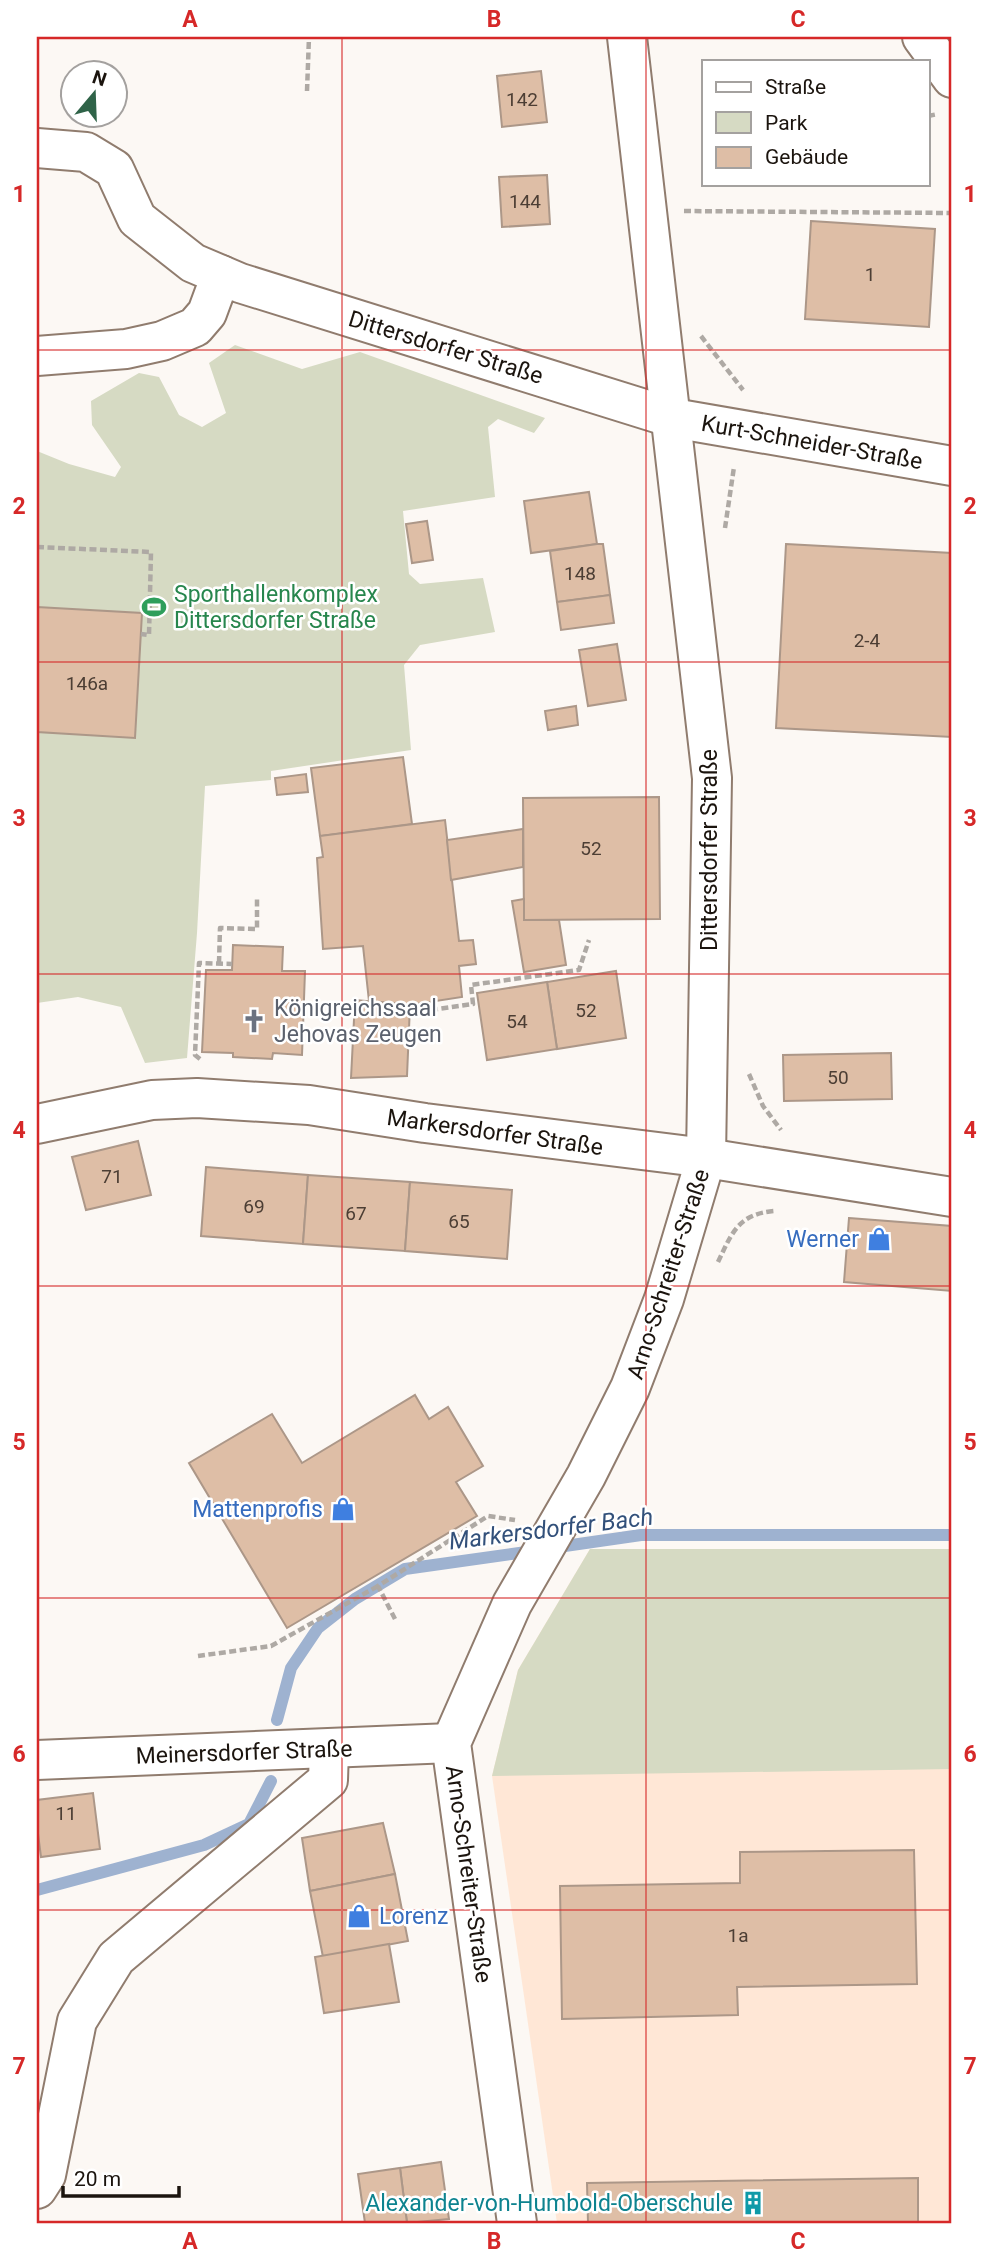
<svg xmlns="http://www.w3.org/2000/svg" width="989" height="2260" viewBox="0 0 989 2260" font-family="Roboto,sans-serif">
<rect width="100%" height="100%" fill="#fcf8f4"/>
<!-- built -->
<path fill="#ffe7d6" d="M590,1549h362v674h-395l-65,-447 26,-106z"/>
<!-- green -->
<g fill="#d6dac3">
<path d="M235,345l67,24 58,-17 185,66 -11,15 -36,-14 -10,8 7,70 -92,14 6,63 11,10 63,-6 12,54 -75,13 -16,20 7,85 -140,21v9l-66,6 -8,147 -10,125 -42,5 -24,-56 -43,-10 -41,6v-552l32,13 46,13 6,-10 -29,-42 -1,-24 48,-28 20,4 20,38 23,12 24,-14 -17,-50z"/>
<path d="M590,1549h362v220l-460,7 26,-106z"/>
</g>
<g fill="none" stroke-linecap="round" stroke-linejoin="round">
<!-- stream -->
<g stroke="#9eb2d0" stroke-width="12">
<path d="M551,1548l90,-13h311"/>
<path d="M277,1720l14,-52 27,-40 37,-29 50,-30 128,-18"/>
<path d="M37,1890l167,-45 45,-21 22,-43"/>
</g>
</g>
<!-- building -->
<g fill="#debea6" stroke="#ac9788" stroke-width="2">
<path d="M541,71l6,51 -45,5 -5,-51z"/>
<path d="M547,175l3,49 -48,3 -3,-50z"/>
<path d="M811,221l124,8 -6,98 -124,-8z"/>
<path d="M589,492l8,52 -66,9 -7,-52z"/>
<path d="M427,521l6,39 -21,3 -6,-39z"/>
<path d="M597,544h6l7,51 -53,7 -7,-51z"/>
<path d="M786,544l166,9v184l-176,-9z"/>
<path d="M610,595l4,28 -53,7 -4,-28z"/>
<path d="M37,607l105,6 -7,125 -98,-6z"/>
<path d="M617,644l9,56 -38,6 -9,-56z"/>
<path d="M576,706l2,19 -30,5 -3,-19z"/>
<path d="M403,757l9,67 -92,12 -9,-68z"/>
<path d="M306,774l2,18 -31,3 -2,-17z"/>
<path d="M659,797l1,122 -136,1 -1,-122z"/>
<path d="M445,820l14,121 14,-1 3,24 -17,2 3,31 -52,8 -41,-4 -6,-55 -40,3 -6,-91 6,-1 -3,-21z"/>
<path d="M523,829v38l-72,13 -4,-40z"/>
<path d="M524,899v21h35l7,45 -42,7 -12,-71z"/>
<path d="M233,945l50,2 -1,24h23l-3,84 -29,-2 -1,6 -39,-2v-4l-31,-1 4,-82h26z"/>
<path d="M616,971l10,67 -69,11 -10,-67z"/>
<path d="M547,982l10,67 -70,11 -10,-67z"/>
<path d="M355,1000l55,5 -3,71 -56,2z"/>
<path d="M891,1053l1,46 -108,2 -1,-46z"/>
<path d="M138,1141l13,54 -65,15 -14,-53z"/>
<path d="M206,1167l102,8 -5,69 -102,-8z"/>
<path d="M308,1175l102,7 -5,69 -102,-7z"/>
<path d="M410,1182l102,8 -5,69 -102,-8z"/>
<path d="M849,1218l103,8v65l-108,-9z"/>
<path d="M415,1395l14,24 19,-12 35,59 -27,16 21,34 -190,112 -98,-165 83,-49 30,49z"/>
<path d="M93,1793l7,56 -59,8 -4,-31v-26z"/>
<path d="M383,1823l12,51 -85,17 -8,-53z"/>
<path d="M914,1850l3,134 -180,3 1,28 -176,4 -2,-133 180,-3v-31z"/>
<path d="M395,1874l13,67 -85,16 -13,-66z"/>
<path d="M389,1944l10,58 -75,11 -9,-56z"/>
<path d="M441,2162l8,57 -42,4 -7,-55z"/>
<path d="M400,2168l7,55h-42l-7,-49z"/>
<path d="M918,2178v45h-330l-1,-40z"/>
</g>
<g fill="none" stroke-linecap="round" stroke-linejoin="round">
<!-- minor casing -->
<g stroke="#907c6e" stroke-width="42">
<g id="minor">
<path d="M922,37l30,41"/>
<path d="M37,148l49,4 28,17 23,50 56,44 47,20 433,135 279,48"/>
<path d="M37,356l89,-7 36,-8 33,-14 12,-14 14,-38"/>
<path d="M37,1124l115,-24 45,-2 112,7 116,18 281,35 246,39"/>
<path d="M37,1760l414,-17"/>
<path d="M37,2189l9,-14 31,-154 39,-63 212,-178 1,-30"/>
<path d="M517,2223l-66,-480 61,-139 74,-128 44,-88 34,-89 42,-141 6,-380 -85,-741"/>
</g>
</g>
<!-- path -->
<g stroke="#aea9a4" stroke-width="4.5" stroke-dasharray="7 3.5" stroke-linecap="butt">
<path d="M307,91l2,-54"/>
<path d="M928,116l10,-2"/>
<path d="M684,211l268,2"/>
<path d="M701,336l42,54"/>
<path d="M725,528l9,-61"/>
<path d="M37,547l114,5 -2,83 -8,-1"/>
<path d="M219,963l1,-35 37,1v-30"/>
<path d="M431,1010l42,-6 -2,-19 108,-15 10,-30"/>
<path d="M200,1059l-5,-4 4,-92 33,1"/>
<path d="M749,1074l14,32 18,24"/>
<path d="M718,1262c14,-29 20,-48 56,-51"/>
<path d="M395,1619l-17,-33 110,-70 27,4"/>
<path d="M198,1656l73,-10 107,-60"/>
</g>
<!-- minor -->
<use href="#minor" stroke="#fff" stroke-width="38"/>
</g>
<!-- grid -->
<path fill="none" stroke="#d62828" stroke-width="2" stroke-opacity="0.55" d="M342,37v2186M646,37v2186M37,350h915M37,662h915M37,974h915M37,1286h915M37,1598h915M37,1910h915"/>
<!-- icons -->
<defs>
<g id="stadium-bare" transform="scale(1.89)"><path d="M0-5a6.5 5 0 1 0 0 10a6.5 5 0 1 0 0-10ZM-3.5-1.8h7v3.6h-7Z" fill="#2e9e5b" stroke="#fff" stroke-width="2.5" paint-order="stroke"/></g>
<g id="church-bare" transform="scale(1.89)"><path d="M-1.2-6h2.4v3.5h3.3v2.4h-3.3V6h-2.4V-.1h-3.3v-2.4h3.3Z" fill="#6b7280" stroke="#fff" stroke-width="2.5" paint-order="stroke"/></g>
<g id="shop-bare" transform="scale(1.89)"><path d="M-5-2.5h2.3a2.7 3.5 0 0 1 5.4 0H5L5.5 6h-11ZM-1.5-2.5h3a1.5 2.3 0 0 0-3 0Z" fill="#3f7fe0" stroke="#fff" stroke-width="2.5" paint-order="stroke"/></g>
<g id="building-bare" transform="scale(1.89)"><path d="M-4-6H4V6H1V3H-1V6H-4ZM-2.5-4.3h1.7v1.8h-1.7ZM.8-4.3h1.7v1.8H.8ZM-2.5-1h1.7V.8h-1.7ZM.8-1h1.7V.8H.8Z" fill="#0f9aa8" stroke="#fff" stroke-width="2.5" paint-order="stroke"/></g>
</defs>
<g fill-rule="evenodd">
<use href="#stadium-bare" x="154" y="607"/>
<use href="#church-bare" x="254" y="1021"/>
<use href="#shop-bare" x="879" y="1239"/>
<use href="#shop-bare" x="343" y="1509"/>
<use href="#shop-bare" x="359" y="1916"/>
<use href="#building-bare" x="753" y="2203"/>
</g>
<g text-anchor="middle" stroke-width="5" stroke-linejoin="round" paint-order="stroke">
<!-- number labels -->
<g font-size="19" fill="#4c3e34">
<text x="522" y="106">142</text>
<text x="525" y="208">144</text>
<text x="870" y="281">1</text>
<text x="580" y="580">148</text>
<text x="867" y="647">2-4</text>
<text x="87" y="690">146a</text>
<text x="591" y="855">52</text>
<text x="586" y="1017">52</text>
<text x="517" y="1028">54</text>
<text x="838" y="1084">50</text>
<text x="112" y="1183">71</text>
<text x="254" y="1213">69</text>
<text x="356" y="1220">67</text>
<text x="459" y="1228">65</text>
<text x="66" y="1820">11</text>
<text x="738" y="1942">1a</text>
</g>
<!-- street labels -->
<g font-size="23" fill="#1b140e" stroke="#fff">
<text transform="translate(446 347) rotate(17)" y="8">Dittersdorfer Straße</text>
<text transform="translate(812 442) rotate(10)" y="8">Kurt-Schneider-Straße</text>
<text transform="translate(709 850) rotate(-90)" y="8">Dittersdorfer Straße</text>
<text transform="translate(495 1132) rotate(8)" y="8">Markersdorfer Straße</text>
<text transform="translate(668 1274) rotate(-72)" y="8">Arno-Schreiter-Straße</text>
<text transform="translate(244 1752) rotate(-2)" y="8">Meinersdorfer Straße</text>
<text transform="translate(469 1874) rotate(82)" y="8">Arno-Schreiter-Straße</text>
</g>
<!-- leisure labels -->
<g font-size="23" fill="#27864d" stroke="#fff" text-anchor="start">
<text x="174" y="602">Sporthallenkomplex<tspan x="174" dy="26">Dittersdorfer Straße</tspan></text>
</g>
<!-- worship labels -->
<g font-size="23" fill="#5b616d" stroke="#fff" text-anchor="start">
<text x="274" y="1016">Königreichssaal<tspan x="274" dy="26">Jehovas Zeugen</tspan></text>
</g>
<!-- shop labels -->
<g font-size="23" fill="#366cbe" stroke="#fff" text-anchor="end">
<text x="859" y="1247">Werner</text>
<text x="323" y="1517">Mattenprofis</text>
<text x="379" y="1924" text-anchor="start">Lorenz</text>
</g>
<!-- culture labels -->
<g font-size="23" fill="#0d838f" stroke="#fff" text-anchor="end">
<text x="733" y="2211">Alexander-von-Humbold-Oberschule</text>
</g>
<!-- water labels -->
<g font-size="24" font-style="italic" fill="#32507a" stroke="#fff">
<text transform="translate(551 1529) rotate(-7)" y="8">Markersdorfer Bach</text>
</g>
</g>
<!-- border -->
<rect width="989" height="2260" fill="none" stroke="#ffffff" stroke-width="77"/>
<!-- legend -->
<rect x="702" y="60" width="228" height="126" fill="#ffffff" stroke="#a4a19f" stroke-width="2"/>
<rect x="716" y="82" width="35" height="10" fill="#ffffff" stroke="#a4a19f" stroke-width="2"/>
<text x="765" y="94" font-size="21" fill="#1b140e">Straße</text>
<rect x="716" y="112" width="35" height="21" fill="#d6dac3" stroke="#a4a19f" stroke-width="2"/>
<text x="765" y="130" font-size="21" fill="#1b140e">Park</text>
<rect x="716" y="147" width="35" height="21" fill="#debea6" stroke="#a4a19f" stroke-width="2"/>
<text x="765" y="164" font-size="21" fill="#1b140e">Gebäude</text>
<!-- north arrow -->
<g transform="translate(94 94) rotate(19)"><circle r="33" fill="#ffffff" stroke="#a4a19f" stroke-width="2"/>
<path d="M0-5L12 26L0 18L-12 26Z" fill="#2f6348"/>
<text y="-10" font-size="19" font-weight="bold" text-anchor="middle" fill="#1b140e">N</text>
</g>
<!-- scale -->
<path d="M63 2186v10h116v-10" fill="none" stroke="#1b140e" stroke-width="3.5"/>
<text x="74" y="2186" font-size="21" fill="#1b140e" stroke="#ffffff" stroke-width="5" paint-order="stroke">20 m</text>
<rect x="38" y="38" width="912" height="2184" fill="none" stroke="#d62828" stroke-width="2.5"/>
<g font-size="23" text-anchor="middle" font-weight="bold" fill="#d62828">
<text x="190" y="27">A</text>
<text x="494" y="27">B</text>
<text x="798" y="27">C</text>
<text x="19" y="202">1</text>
<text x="970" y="202">1</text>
<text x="19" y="514">2</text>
<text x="970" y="514">2</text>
<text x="19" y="826">3</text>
<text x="970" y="826">3</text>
<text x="19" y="1138">4</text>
<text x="970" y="1138">4</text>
<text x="19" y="1450">5</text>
<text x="970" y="1450">5</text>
<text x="19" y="1762">6</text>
<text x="970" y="1762">6</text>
<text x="19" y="2074">7</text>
<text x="970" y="2074">7</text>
<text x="190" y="2249">A</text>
<text x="494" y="2249">B</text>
<text x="798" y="2249">C</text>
</g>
</svg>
